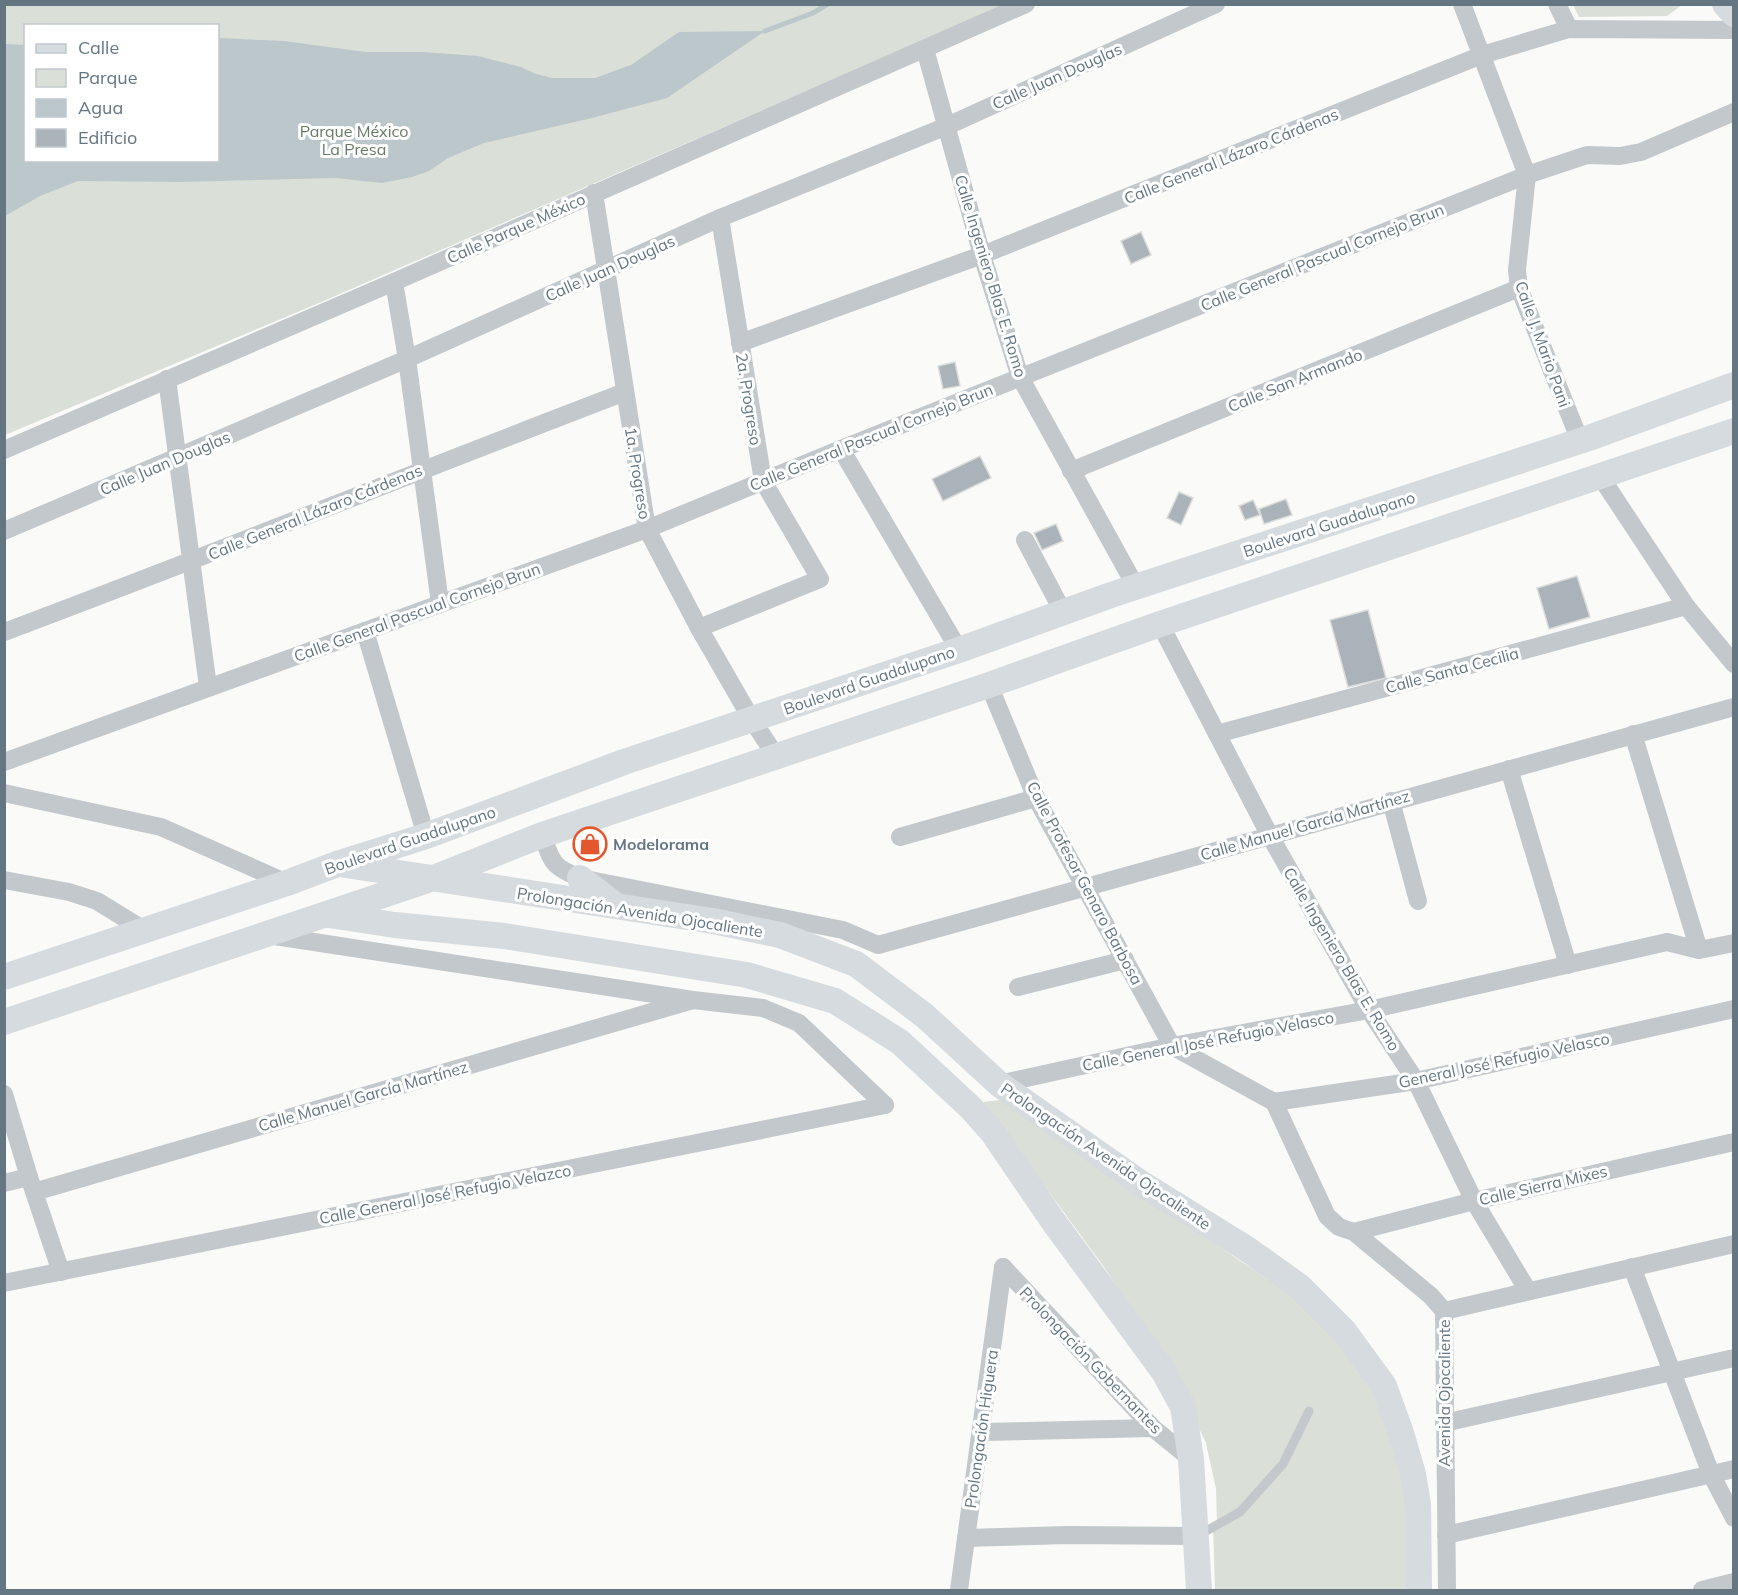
<svg xmlns="http://www.w3.org/2000/svg" width="1738" height="1595" viewBox="0 0 1738 1595" font-family="Mulish,sans-serif">
<rect width="100%" height="100%" fill="#fafaf8"/>
<!-- green -->
<g fill="#dadfd7" fill-rule="evenodd">
<path d="M5,5h999l-685,298 -314,132zM26,26h192v134h-192z"/>
<path d="M1573,5h109l-15,11 -88,1z"/>
<path d="M1000,1100l309,207 62,80 35,87 3,116h-194l-2,-62 11,-1 -7,-5 -1,-33 -10,-46 -39,-81 -63,-95 -121,-165z"/>
</g>
<!-- water -->
<path fill="#bbc7cb" d="M765,31l-98,67 -75,20 -108,25 -36,15 -19,13 -17,6 -30,6 -46,-5 -155,4 -103,-1 -38,15 -35,20v-172l20,1 1,115h192v-122l66,3 81,11h58l55,4 43,11 15,7 16,4h43l36,-13 48,-33z"/>
<g fill="none" stroke-linecap="round" stroke-linejoin="round">
<!-- stream -->
<path stroke="#bbc7cb" stroke-width="5" d="M765,31l48,-18 15,-9"/>
</g>
<!-- building -->
<g fill="#aab3b9" stroke="#dcdcda" stroke-width="1.5">
<path d="M1141,232l10,23 -20,9 -10,-23z"/>
<path d="M955,362l5,24 -17,3 -5,-23z"/>
<path d="M980,456l11,22 -48,23 -11,-22z"/>
<path d="M1179,492l14,6 -12,27 -14,-7z"/>
<path d="M1286,499l6,16 -28,9 -5,-15z"/>
<path d="M1253,500l7,15 -15,5 -6,-14z"/>
<path d="M1056,524l7,17 -21,9 -8,-17z"/>
<path d="M1577,576l13,41 -41,12 -12,-41z"/>
<path d="M1368,610l18,68 -38,9 -18,-67z"/>
</g>
<g fill="none" stroke-linecap="round" stroke-linejoin="round">
<!-- lane -->
<path stroke="#c3c8cc" stroke-width="9" d="M1199,1535l41,-23 43,-48 26,-53"/>
<!-- street -->
<g stroke="#c3c8cc" stroke-width="18">
<path d="M1462,4l65,171 -10,95 2,18 61,153"/>
<path d="M1557,4l12,25"/>
<path d="M925,49l57,206 38,122 116,210"/>
<path d="M594,193l53,336 52,99 53,92 24,36"/>
<path d="M394,282l13,77 33,244"/>
<path d="M740,343l242,-88 500,-200 87,-26 165,1"/>
<path d="M167,379l41,308"/>
<path d="M841,449l118,201"/>
<path d="M4,450l390,-168 632,-278"/>
<path d="M1071,471l448,-183"/>
<path d="M1600,476l86,130 48,58"/>
<path d="M4,531l403,-172 313,-141 227,-92 269,-122"/>
<path d="M1025,540l38,72"/>
<path d="M1160,624l110,212 99,174 47,71 58,120 54,90"/>
<path d="M699,628l121,-49 -57,-98 -43,-263"/>
<path d="M365,631l61,205"/>
<path d="M4,632c208,-78 414,-161 621,-240"/>
<path d="M989,685l47,113 136,248 102,56 53,114 12,11 15,5 77,64 13,15 3,279"/>
<path d="M1217,734l469,-128"/>
<path d="M1633,734l66,216"/>
<path d="M4,762l643,-233 194,-80 686,-274 60,-20 33,1 21,-4 93,-40"/>
<path d="M1509,769l59,196"/>
<path d="M4,793l157,34 126,56"/>
<path d="M1391,801l27,100"/>
<path d="M542,835c11,28 9,31 38,43l263,52 35,15 856,-238"/>
<path d="M900,837l136,-39"/>
<path d="M4,880l65,12 28,9 47,29"/>
<path d="M268,935l425,65 70,8 36,15 86,82"/>
<path d="M1018,987l107,-27"/>
<path d="M999,1084l173,-38 197,-36 298,-68 32,8 35,-7"/>
<path d="M4,1094l25,83 32,95"/>
<path d="M1274,1102l142,-21 318,-72"/>
<path d="M4,1183l25,-6"/>
<path d="M34,1192l659,-192"/>
<path d="M1354,1232l120,-31 260,-59"/>
<path d="M1003,1267l150,161 38,31"/>
<path d="M1632,1267l79,207 23,44"/>
<path d="M4,1283l881,-178"/>
<path d="M1444,1311l290,-67"/>
<path d="M1444,1423l290,-65"/>
<path d="M981,1432l172,-4"/>
<path d="M1446,1535l288,-66"/>
<path d="M966,1538l102,-3 129,1"/>
<path d="M959,1590l44,-323"/>
<path d="M1702,1590l32,-8"/>
</g>
<!-- secondary -->
<g stroke="#d6dbdf" stroke-width="26">
<path d="M1725,4l9,10"/>
<path d="M346,865l367,56 67,14 76,29 69,52 74,68 140,98 108,67 52,37 45,45 40,55 17,47 12,41 5,30 1,86"/>
<path d="M580,878l34,26"/>
<path d="M329,915l66,10 109,11 243,39 88,26 65,41 71,66 22,25 60,88 111,151 19,35 8,52 8,131"/>
<path d="M4,977l283,-94 50,-19 89,-28 198,-74 335,-112 152,-55 478,-157 145,-53"/>
<path d="M4,1022l427,-143 111,-44 447,-150 171,-61 574,-193"/>
</g>
</g>
<!-- icons -->
<defs>
<g id="shop-ring" transform="scale(1.725)"><circle r="9.5" fill="#fff" stroke="#e4572e" stroke-width="1.5"/><path d="M-5-2.5h2.3a2.7 3.5 0 0 1 5.4 0H5L5.5 6h-11ZM-1.5-2.5h3a1.5 2.3 0 0 0-3 0Z" fill="#e4572e"/></g>
</defs>
<g fill-rule="evenodd">
<use href="#shop-ring" x="590" y="844"/>
</g>
<g text-anchor="middle" stroke-width="6" stroke-linejoin="round" paint-order="stroke">
<!-- street labels -->
<g font-size="16" fill="#657683" stroke="#fff">
<text transform="translate(1057 76) rotate(-24)" y="6">Calle Juan Douglas</text>
<text transform="translate(1231 156) rotate(-22)" y="6">Calle General Lázaro Cárdenas</text>
<text transform="translate(516 228) rotate(-24)" y="6">Calle Parque México</text>
<text transform="translate(1322 257) rotate(-22)" y="6">Calle General Pascual Cornejo Brun</text>
<text transform="translate(610 268) rotate(-24)" y="6">Calle Juan Douglas</text>
<text transform="translate(991 276) rotate(73)" y="6">Calle Ingeniero Blas E. Romo</text>
<text transform="translate(1543 344) rotate(70)" y="6">Calle J. Mario Pani</text>
<text transform="translate(1295 380) rotate(-22)" y="6">Calle San Armando</text>
<text transform="translate(749 399) rotate(81)" y="6">2a. Progreso</text>
<text transform="translate(871 437) rotate(-22)" y="6">Calle General Pascual Cornejo Brun</text>
<text transform="translate(165 463) rotate(-23)" y="6">Calle Juan Douglas</text>
<text transform="translate(638 473) rotate(81)" y="6">1a. Progreso</text>
<text transform="translate(315 512) rotate(-22)" y="6">Calle General Lázaro Cárdenas</text>
<text transform="translate(1329 524) rotate(-18)" y="6">Boulevard Guadalupano</text>
<text transform="translate(417 612) rotate(-20)" y="6">Calle General Pascual Cornejo Brun</text>
<text transform="translate(1452 670) rotate(-15)" y="6">Calle Santa Cecilia</text>
<text transform="translate(869 680) rotate(-19)" y="6">Boulevard Guadalupano</text>
<text transform="translate(1305 825) rotate(-16)" y="6">Calle Manuel García Martínez</text>
<text transform="translate(410 840) rotate(-19)" y="6">Boulevard Guadalupano</text>
<text transform="translate(1085 883) rotate(62)" y="6">Calle Profesor Genaro Barbosa</text>
<text transform="translate(640 912) rotate(9)" y="6">Prolongación Avenida Ojocaliente</text>
<text transform="translate(1342 959) rotate(59)" y="6">Calle Ingeniero Blas E. Romo</text>
<text transform="translate(1208 1041) rotate(-11)" y="6">Calle General José Refugio Velasco</text>
<text transform="translate(1504 1060) rotate(-12)" y="6">General José Refugio Velasco</text>
<text transform="translate(363 1096) rotate(-16)" y="6">Calle Manuel García Martínez</text>
<text transform="translate(1106 1156) rotate(34)" y="6">Prolongación Avenida Ojocaliente</text>
<text transform="translate(1543 1185) rotate(-13)" y="6">Calle Sierra Mixes</text>
<text transform="translate(445 1194) rotate(-11)" y="6">Calle General José Refugio Velazco</text>
<text transform="translate(1091 1360) rotate(46)" y="6">Prolongación Gobernantes</text>
<text transform="translate(1444 1393) rotate(-90)" y="6">Avenida Ojocaliente</text>
<text transform="translate(981 1429) rotate(-82)" y="6">Prolongación Higuera</text>
</g>
<!-- park labels -->
<g font-size="16" fill="#687a64" stroke="#fff">
<text x="354" y="137">Parque México<tspan x="354" dy="18">La Presa</tspan></text>
</g>
<!-- poi labels -->
<g font-size="16" font-weight="bold" fill="#657683" stroke="#fff" text-anchor="start">
<text x="613" y="850">Modelorama</text>
</g>
</g>
<!-- border -->
<rect width="1738" height="1595" fill="none" stroke="#657683" stroke-width="12"/>
<!-- legend -->
<rect x="24" y="24" width="195" height="138" fill="#ffffff" stroke="#c1c8cd" stroke-width="1.5"/>
<rect x="36" y="44" width="30" height="9" fill="#d6dbdf" stroke="#c1c8cd" stroke-width="1.5"/>
<text x="78" y="54" font-size="18" fill="#657683">Calle</text>
<rect x="36" y="69" width="30" height="18" fill="#dadfd7" stroke="#c1c8cd" stroke-width="1.5"/>
<text x="78" y="84" font-size="18" fill="#657683">Parque</text>
<rect x="36" y="99" width="30" height="18" fill="#bbc7cb" stroke="#c1c8cd" stroke-width="1.5"/>
<text x="78" y="114" font-size="18" fill="#657683">Agua</text>
<rect x="36" y="129" width="30" height="18" fill="#aab3b9" stroke="#c1c8cd" stroke-width="1.5"/>
<text x="78" y="144" font-size="18" fill="#657683">Edificio</text>
</svg>
